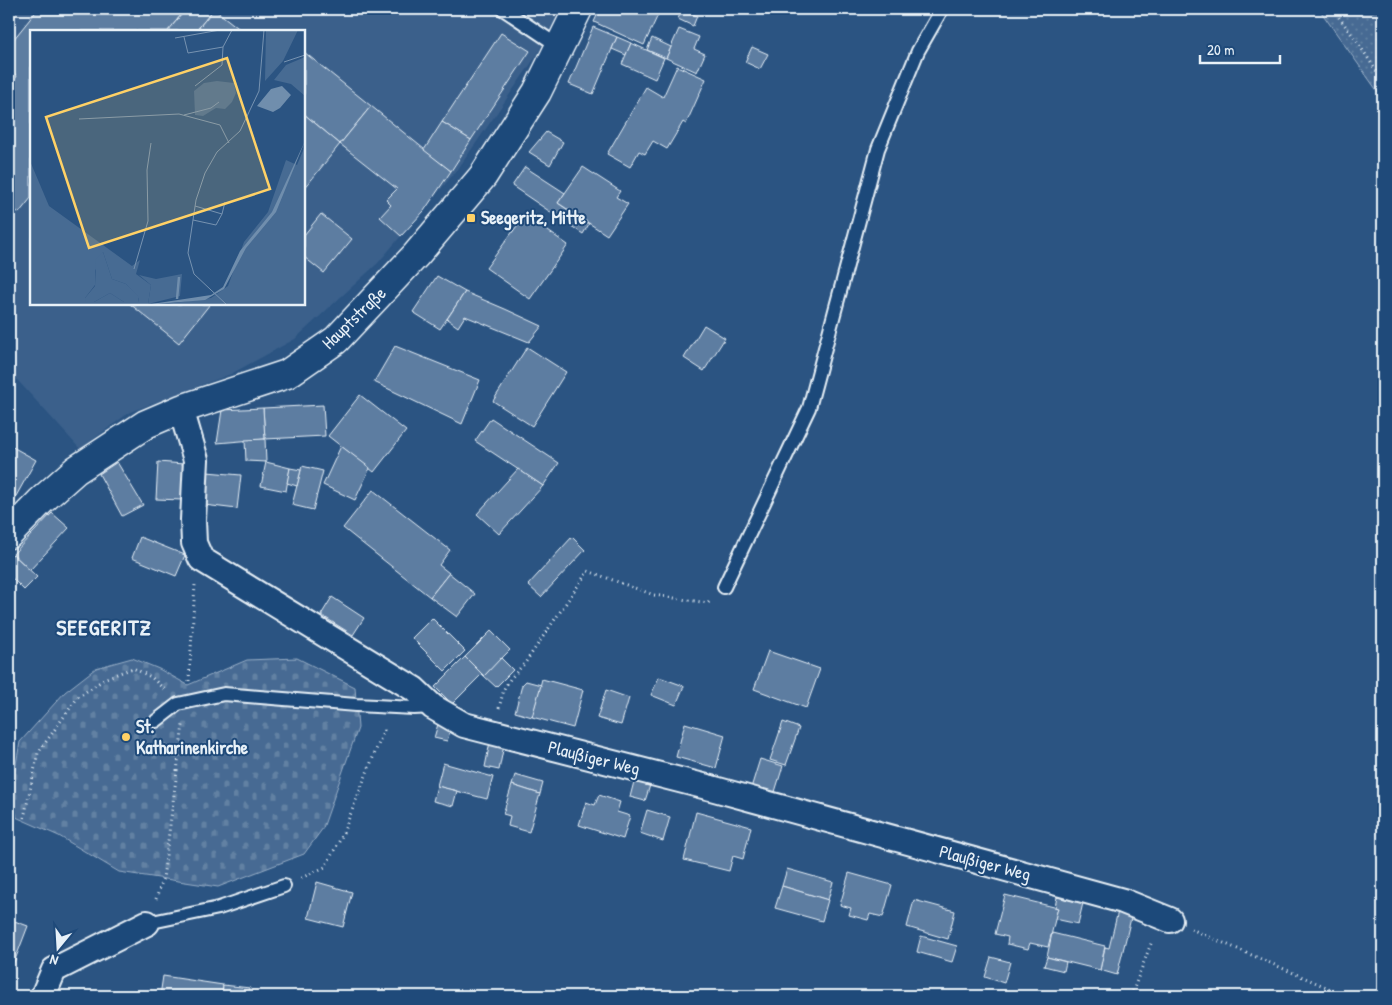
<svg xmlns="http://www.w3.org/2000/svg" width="1392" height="1005" viewBox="0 0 1392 1005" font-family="'Patrick Hand',sans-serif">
<defs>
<pattern id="grass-dots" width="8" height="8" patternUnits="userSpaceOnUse" patternTransform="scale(1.25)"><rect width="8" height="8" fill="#476b93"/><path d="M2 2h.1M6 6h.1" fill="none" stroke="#6281a3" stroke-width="1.8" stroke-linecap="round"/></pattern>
<pattern id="cemetery-stones" width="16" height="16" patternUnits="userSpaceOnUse" patternTransform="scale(1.25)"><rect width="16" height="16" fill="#476b93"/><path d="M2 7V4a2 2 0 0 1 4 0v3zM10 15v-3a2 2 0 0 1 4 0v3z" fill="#6281a3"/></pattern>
</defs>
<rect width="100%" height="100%" fill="#2b5482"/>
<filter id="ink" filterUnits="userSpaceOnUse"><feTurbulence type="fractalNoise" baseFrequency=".02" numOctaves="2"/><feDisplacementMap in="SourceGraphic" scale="10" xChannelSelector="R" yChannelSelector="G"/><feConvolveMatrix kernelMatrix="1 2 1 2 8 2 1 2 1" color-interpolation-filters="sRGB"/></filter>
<g filter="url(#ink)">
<!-- built -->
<path fill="#3a608b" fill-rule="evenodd" d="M9,9h552l-24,46 -79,114 -80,94 -83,76 -64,35 -101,38 -50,37 -71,-78zM31,31h273v273h-273z"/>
<!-- grass -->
<path fill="url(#grass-dots)" stroke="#98aec6" d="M1319,9h64v90z"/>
<!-- cemetery -->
<path fill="url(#cemetery-stones)" stroke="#98aec6" d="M132,658l27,11 29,16 59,-25 50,-2 58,29 3,41 -35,100 -19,26 -86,33 -99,-15 -60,-36 -50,-22v-11l11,-61 45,-50 31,-24z"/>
<!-- building -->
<g fill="#5d7da1" stroke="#e8f1f8">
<path d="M38,9h148l-18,22h-137v167l-12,15 -10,-8v-118l8,-11 -8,-7v-24z"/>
<path d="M186,9h28l-18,22h-28z"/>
<path d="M214,9l28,22h-46z"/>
<path d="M600,9h45l13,6 -14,30 -50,-23z"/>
<path d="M682,9l15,7 -4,10 -15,-7z"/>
<path d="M593,27l24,10 -24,57 -24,-10z"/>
<path d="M679,29l20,8 -5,12 11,5 -8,18 -31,-14z"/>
<path d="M501,33l29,18 -59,89 -29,-18z"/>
<path d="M617,37l14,6 -5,12 -14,-6z"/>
<path d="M652,38l19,9 -5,11 -19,-8z"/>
<path d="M631,43l33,15 -9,21 -33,-15z"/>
<path d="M752,47l16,7 -8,15 -15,-7z"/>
<path d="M304,52l67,54 -31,38 -36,-30z"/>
<path d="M677,66l29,13 -20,45 -3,-2 -16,27 -14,-8 -8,13 -6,-3 -9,16 -23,-13 39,-67 17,10z"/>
<path d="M9,69l8,7 -8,11z"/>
<path d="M371,106l80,65 -27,40 -23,25 -21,-19 11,-12 -5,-5 11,-11 -57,-45z"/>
<path d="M304,114l36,30 -36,45z"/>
<path d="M442,122l29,18 -20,31 -27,-21z"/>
<path d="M546,132l17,10 -13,23 -21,-13z"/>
<path d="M525,167l40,26 -7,10 31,21 -6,10 -71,-48z"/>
<path d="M583,167l37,24 -4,6 12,7 -21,31 -49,-32z"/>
<path d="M321,214l31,25 -28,34 -20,-16v-22z"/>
<path d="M525,215l43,30 -38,54 -44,-31z"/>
<path d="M437,276l28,16 -25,37 -27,-17z"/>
<path d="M465,292l40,17 37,17 -13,16 -64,-26 -7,11 -11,-8z"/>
<path d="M130,304h80l-31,39z"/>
<path d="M704,325l21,13 -21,33 -20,-13z"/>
<path d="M395,346l85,34 -18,44 -88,-42z"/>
<path d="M527,347l39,25 -34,54 -39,-25z"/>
<path d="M360,395l46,36 -32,41 -46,-36z"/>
<path d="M323,405l2,31 -60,3 -2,-31z"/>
<path d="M263,408l2,31 -48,4 5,-33z"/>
<path d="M491,418l68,45 -16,23 -68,-45z"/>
<path d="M265,439l1,23 -20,-1 -1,-21z"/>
<path d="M9,445l27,15 -21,38 -6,-4z"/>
<path d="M341,446l29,22 -15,32 -32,-15z"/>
<path d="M117,462l26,43 -21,11 -23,-42z"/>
<path d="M158,462l26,2 -2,36 -26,-1z"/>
<path d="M266,462l24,6 -4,23 -25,-5z"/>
<path d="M302,466l21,5 -10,39 -21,-5z"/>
<path d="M290,468l11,2 -4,16 -10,-3z"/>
<path d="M518,469l25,17 -44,48 -22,-20z"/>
<path d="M207,472l34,3 -4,34 -33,-4z"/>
<path d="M373,490l77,60 -11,15 10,8 -19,24 -87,-69z"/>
<path d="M52,513l17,15 -39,42 -17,-16z"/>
<path d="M140,537l45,18 -9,21 -44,-18z"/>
<path d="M572,537l13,13 -44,47 -13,-12z"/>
<path d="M13,554l24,23 -13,13 -15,-15v-17z"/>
<path d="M449,573l26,21 -18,23 -27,-20z"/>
<path d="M332,597l32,21 -11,17 -32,-20z"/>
<path d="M432,618l33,33 -20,20 -33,-33z"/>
<path d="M491,631l19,19 -26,26 -19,-19z"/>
<path d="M768,651l52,18 -14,39 -52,-19z"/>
<path d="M465,657l17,17 -30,30 -17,-17z"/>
<path d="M501,658l12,12 -17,17 -12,-11z"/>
<path d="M659,677l25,9 -8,19 -25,-10z"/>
<path d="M542,679l41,11 -10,38 -41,-11z"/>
<path d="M526,681l15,4 -9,32 -17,-5 7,-27z"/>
<path d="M606,690l23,8 -8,27 -24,-7z"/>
<path d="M783,722l16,6 -13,37 -16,-5z"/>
<path d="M685,723l40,12 -9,33 -40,-11z"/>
<path d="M438,724l13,4 -4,13 -13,-3z"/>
<path d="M491,737l14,3 -6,30 -14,-3z"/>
<path d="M760,759l23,7 -9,29 -23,-7z"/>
<path d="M443,763l50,14 -6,22 -50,-13z"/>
<path d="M636,774l16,5 -7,22 -15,-4z"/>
<path d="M515,775l28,8 -3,11 -28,-9z"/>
<path d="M512,785l28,9 -11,38 -21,-6 2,-10 -7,-2z"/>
<path d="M437,786l20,5 -4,15 -20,-5z"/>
<path d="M599,795l21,7 -3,10 13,4 -7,23 -44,-14 7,-23 9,3z"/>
<path d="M647,810l23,7 -7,24 -23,-8z"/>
<path d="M696,812l55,15 -8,32 -10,-3 -4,15 -45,-11z"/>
<path d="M787,869l46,13 -5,18 -46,-14z"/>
<path d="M849,873l43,12 -9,32 -13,-3 -2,6 -19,-5 2,-7 -11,-3z"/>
<path d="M317,882l35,10 -9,35 -35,-9z"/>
<path d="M782,886l46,14 -6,21 -47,-13z"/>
<path d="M1005,895l53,13 -10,39 -18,-4 -2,6 -21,-5 1,-7 -13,-3z"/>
<path d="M1057,897l26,6 -5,21 -23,-5 3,-11 -3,-1z"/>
<path d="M914,900l41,11 -7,28 -41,-12z"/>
<path d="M1118,911l14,3 -15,61 -17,-5 5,-23 4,1z"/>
<path d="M9,919l19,7 -18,47 -1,-1z"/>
<path d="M1052,933l53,13 -5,24 -53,-13z"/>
<path d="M921,936l36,10 -5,16 -35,-10z"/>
<path d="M991,957l19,5 -6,21 -19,-6z"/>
<path d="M1047,957l19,5 -2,9 -20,-5z"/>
<path d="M163,976l60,9 -1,11h-62z"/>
<path d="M223,985l27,3 -1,8h-27z"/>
</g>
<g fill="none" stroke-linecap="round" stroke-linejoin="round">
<!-- lane casing -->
<g stroke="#e8f1f8" stroke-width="16">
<g id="lane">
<path d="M503,9l57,38"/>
<path d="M724,587l85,-179 69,-259 40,-98 24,-42"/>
<path d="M156,721l22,-17 46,-10 132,11 58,3 19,-1"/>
<path d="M147,923l72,-15 65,-22"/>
</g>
</g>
<!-- street casing -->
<g stroke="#e8f1f8" stroke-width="28">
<g id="street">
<path d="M181,409l15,51 -3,60 1,23 7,16 213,130 19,18 31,18 247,63 412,113 47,19"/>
<path d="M43,996l11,-26 93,-47"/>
</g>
</g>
<!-- secondary casing -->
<g stroke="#e8f1f8" stroke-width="31">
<path id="secondary" d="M9,534l32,-33 35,-31 70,-46 35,-15 106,-35 49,-34 80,-85 67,-79 54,-84 41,-83"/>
</g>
<!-- path -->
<g stroke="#e8f1f8" stroke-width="3" stroke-dasharray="1 4" stroke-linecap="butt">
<path d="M1333,9l25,34 25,38"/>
<path d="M189,681l6,-96"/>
<path d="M499,708l5,-19 6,-10 15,-16 63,-92 66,24 54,8 3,-3"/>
<path d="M24,818l14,-65 40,-56 28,-19 27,-10 18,9 14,13"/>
<path d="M301,878l24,-11 16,-29 43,-108 -1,-4"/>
<path d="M156,899l7,-20 20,-154"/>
<path d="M1191,929l156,67"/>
<path d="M1131,996l21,-55"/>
</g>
<!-- lane -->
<use href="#lane" stroke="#1f4a7a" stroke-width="12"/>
<!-- street -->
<use href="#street" stroke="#1f4a7a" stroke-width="24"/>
<!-- secondary -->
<use href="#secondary" stroke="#1f4a7a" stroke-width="28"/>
</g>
</g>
<!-- markers -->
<g fill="#ffd166" stroke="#1f4a7a" stroke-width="2">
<rect x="466" y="213" width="10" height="10" rx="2.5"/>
<circle cx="126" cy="737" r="5"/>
</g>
<g text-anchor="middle" stroke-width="4" stroke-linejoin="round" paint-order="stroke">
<!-- poi labels -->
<g font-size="18" font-weight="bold" fill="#e8f1f8" stroke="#1f4a7a" text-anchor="start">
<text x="481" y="224">Seegeritz, Mitte</text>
<text x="136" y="733">St.<tspan x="136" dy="21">Katharinenkirche</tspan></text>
</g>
<!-- street labels -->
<g font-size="18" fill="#e8f1f8" stroke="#1f4a7a">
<text transform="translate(354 318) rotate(-44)" y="6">Hauptstraße</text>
<text transform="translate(594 758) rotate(14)" y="6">Plaußiger Weg</text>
<text transform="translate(985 863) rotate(15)" y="6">Plaußiger Weg</text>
</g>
<!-- district labels -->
<g font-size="22" font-weight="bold" letter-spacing="1" fill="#e8f1f8" stroke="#1f4a7a">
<text x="104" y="635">SEEGERITZ</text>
</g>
</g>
<!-- overview -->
<g transform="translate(30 30)">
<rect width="275" height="275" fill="#2b5482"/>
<path d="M0,131l19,45 83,60 8,-6 -4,14 15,11 -3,19 -118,1zM73,222l9,27 14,5 13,14 -1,4h-14l-14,-9 -16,9 -9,-4 10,-13v-14z" fill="#476b93" fill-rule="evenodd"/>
<path d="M275,116v159h-146l52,-7 17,-12 16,-44 24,-30 18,-52 11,5zM73,222l9,27 14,5 13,13 -1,5h-14l-14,-9 -16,9h-8l-1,-4 10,-12 1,-27zM152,244l-2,22 -32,8 3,-19 -12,-10 17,4z" fill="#476b93"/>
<path d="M187,51l17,2 2,10 -4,9 -7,7 -9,-1 -13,8 -8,-1 -1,-24 10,-8z" fill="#476b93"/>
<path d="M236,0h32l-15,31 -18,20zM275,27v39l-14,-12 -17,-4 12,-15z" fill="#476b93"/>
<path d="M252,56l9,9 -11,13 -7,4 -16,-6 14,-17zM275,111l-29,71 -30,36 -22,41 -19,11 -60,5 66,-10 12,-8 17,-36 32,-39z" fill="#708ead"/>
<path fill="none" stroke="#708ead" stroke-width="2.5" d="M147,269l2,-22"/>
<path fill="none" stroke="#7793b1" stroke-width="1" d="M154,7l4,16 35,-6M145,8l45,-8M254,32l21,-7M165,56l27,-21 1,-18 9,-17M154,85l27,-7 8,-6M49,89l100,-5 41,11 9,18M165,176l27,8 3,-12M163,190l23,5 6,-11M104,239l14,-48 -1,-51 4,-27M197,275l-33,-31 -6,-21 8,-53 9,-27 12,-21 23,-21 19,-40 5,-61"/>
<path fill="#ffd166" fill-opacity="0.15" stroke="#ffd166" stroke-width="2.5" d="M197,28l43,131 -181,59 -43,-131z"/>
<rect width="275" height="275" fill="none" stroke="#e8f1f8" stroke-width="2.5"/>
</g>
<!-- margin -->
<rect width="1392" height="1005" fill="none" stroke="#1f4a7a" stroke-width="30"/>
<rect x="15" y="15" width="1362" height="975" fill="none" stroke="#e8f1f8" stroke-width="2" filter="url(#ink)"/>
<!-- north arrow -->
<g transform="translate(58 948) rotate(198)" stroke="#1f4a7a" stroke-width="4" paint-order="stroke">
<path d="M0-4L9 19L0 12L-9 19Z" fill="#e8f1f8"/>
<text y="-8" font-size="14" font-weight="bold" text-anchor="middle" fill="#e8f1f8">N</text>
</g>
<!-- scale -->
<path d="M1200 55v8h80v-8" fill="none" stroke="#e8f1f8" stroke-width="2.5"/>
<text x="1207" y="55" font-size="15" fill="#e8f1f8" stroke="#1f4a7a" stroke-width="4" paint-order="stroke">20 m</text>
</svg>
